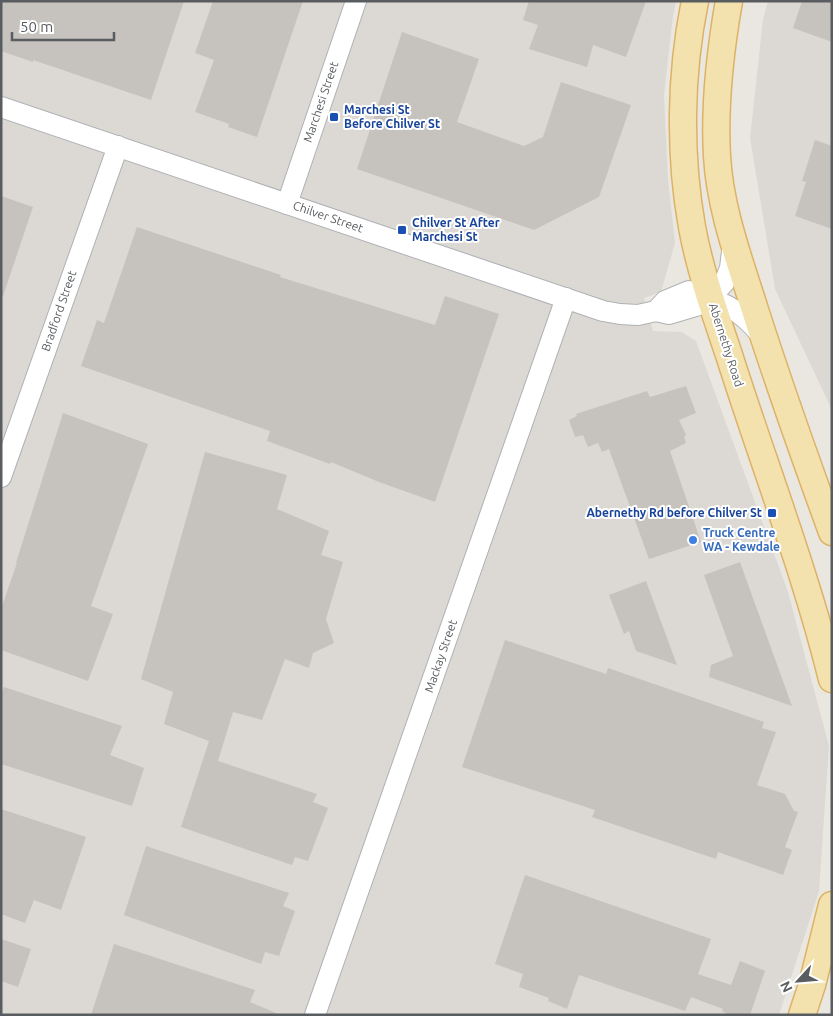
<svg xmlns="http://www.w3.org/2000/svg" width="833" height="1016" viewBox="0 0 833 1016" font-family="Ubuntu,sans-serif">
<rect width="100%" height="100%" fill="#eae7e1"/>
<!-- industrial -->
<g fill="#dcd9d5">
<path d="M1,1h675l-3,15 -9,79 4,84 7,64 -14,49 -17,6 9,33 29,1 14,9 92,251 41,154 -10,145 -40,124h-778z"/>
<path d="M768,1h64v409l-57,-121 -25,-151 13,-119z"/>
</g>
<!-- building -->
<g fill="#c6c2be">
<path d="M1,1h183l-33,99 -118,-40v2l-32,-11z"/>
<path d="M213,1h90l-46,136 -29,-10 1,-3 -34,-12 19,-52 -19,-7z"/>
<path d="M529,1h117l-20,56 -33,-12 -6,22 -58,-18 9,-24 -15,-5z"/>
<path d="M802,1h30v41l-39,-14z"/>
<path d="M402,32l77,27 -22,63 67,24 19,-9 18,-55 70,23 -32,92 -65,33 -177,-61z"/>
<path d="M815,140l17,6v83l-37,-13 11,-34 -4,-1z"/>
<path d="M1,196l32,11 -30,89h-2z"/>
<path d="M137,227l144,48 -1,2 155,48 10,-29 54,18 -64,188 -56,-20 -48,-20 -1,2 -63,-23 3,-10 -189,-65 16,-46 7,3z"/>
<path d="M686,386l10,27 -17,7 7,15 -2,2 2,6 -16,8 31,91 -52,17 -40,-110 -7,3 -4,-9 -10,4 -5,-12 -8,2 -6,-17 8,-4 -1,-2 71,-23 3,6z"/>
<path d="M63,413l85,31 -57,162 22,8 -25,67 -87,-31v-41l16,-46h-1z"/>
<path d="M205,452l82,23 -10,34 52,22 -8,24 22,7 -17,57 8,24 -21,10 -4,15 -24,-9 -23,61 -29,-8 -15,49 99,33 -4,8 15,6 -20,53 -13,-4 -3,8 -111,-38 28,-86 -45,-17 9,-32 -32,-13z"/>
<path d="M740,562l52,144 -83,-29 2,-12 22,-9 -29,-81z"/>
<path d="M646,581l31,84 -41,-14 -7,-20 -5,3 -15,-39z"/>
<path d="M505,640l101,34 2,-6 156,54 -2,6 14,4 -19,53 28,9 9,17 4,1 -13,35 7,3 -9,25 -65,-23 -2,7 -124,-42 3,-7 -133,-43z"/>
<path d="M4,687l118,39 -12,29 34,13 -12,38 -131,-42v-70z"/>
<path d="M1,809l85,28 -25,73 -27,-10 -9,23 -24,-9z"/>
<path d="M146,846l143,47 -6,13 12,5 -16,45 -14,-4 -4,12 -137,-49z"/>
<path d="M525,875l186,64 -13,35 33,11 9,-24 25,10 -15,44h-21l-7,-4 1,-2 -32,-12 -6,14 -106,-36 -12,34 -19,-8 1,-3 -30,-11 4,-13 -28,-10z"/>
<path d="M1,939l30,10 -13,38 -17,-6z"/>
<path d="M114,944l141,46 -5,12 31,13h-190z"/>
</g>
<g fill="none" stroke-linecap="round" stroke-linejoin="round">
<!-- minor casing -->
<g stroke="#aeb2b5" stroke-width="22">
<g id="minor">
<path d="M1,107l602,204 17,3 18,1 18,-4 13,3 27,-8 14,-8 14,-15 6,-15 3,-25"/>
<path d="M287,204l69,-203"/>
<path d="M656,311l9,-10 24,-10c33,11 49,16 72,44"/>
<path d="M1,477l117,-331"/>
<path d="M315,1015l251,-717"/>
</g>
</g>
<!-- major casing -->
<g stroke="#ddb267" stroke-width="29">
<g id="major">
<path d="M695,1c-15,73 -16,153 -3,226 8,44 24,89 38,131 34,107 75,212 102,321"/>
<path d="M729,1c-9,51 -15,103 -12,155 3,53 22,103 38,154 24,75 50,148 77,222"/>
<path d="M802,1015l10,-30 20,-80"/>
</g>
</g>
<!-- minor -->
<use href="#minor" stroke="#fff" stroke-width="20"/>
<!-- major -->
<use href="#major" stroke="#f3e2ad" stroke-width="26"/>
</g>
<!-- markers -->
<g fill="#1a4fb4" stroke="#fff" stroke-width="2">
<rect x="329" y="112" width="10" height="10" rx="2.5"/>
<rect x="397" y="225" width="10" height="10" rx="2.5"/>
<rect x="767" y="508" width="10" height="10" rx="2.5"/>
</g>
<circle fill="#3f7fe0" stroke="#fff" stroke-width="2" cx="693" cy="540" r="5"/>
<g text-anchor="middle" stroke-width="4" stroke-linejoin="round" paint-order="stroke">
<!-- street labels -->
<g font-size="12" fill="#595d60" stroke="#fff">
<text transform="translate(321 102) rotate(-71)" y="4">Marchesi Street</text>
<text transform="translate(328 217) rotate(19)" y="4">Chilver Street</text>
<text transform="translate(59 311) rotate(-71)" y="4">Bradford Street</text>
<text transform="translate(726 345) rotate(72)" y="4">Abernethy Road</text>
<text transform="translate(441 656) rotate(-71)" y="4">Mackay Street</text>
</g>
<!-- transit labels -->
<g font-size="12" font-weight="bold" fill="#164399" stroke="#fff" text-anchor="start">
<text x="344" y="114">Marchesi St<tspan x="344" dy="14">Before Chilver St</tspan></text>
<text x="412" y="227">Chilver St After<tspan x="412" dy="14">Marchesi St</tspan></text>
<text x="762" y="517" text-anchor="end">Abernethy Rd before Chilver St</text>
</g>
<!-- shop labels -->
<g font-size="12" font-weight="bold" fill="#366cbe" stroke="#fff" text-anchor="start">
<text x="703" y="537">Truck Centre<tspan x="703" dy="14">WA - Kewdale</tspan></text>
</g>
</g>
<!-- border -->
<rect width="833" height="1016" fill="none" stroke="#595d60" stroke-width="5"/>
<!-- north arrow -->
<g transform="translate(798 981) rotate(244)" stroke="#ffffff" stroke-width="4" paint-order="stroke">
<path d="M0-4L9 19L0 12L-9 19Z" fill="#595d60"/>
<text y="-8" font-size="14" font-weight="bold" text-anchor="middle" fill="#595d60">N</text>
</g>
<!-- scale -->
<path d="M12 32v8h102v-8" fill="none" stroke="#595d60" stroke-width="2.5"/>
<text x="20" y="32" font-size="15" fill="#595d60" stroke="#ffffff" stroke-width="4" paint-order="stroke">50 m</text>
</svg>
